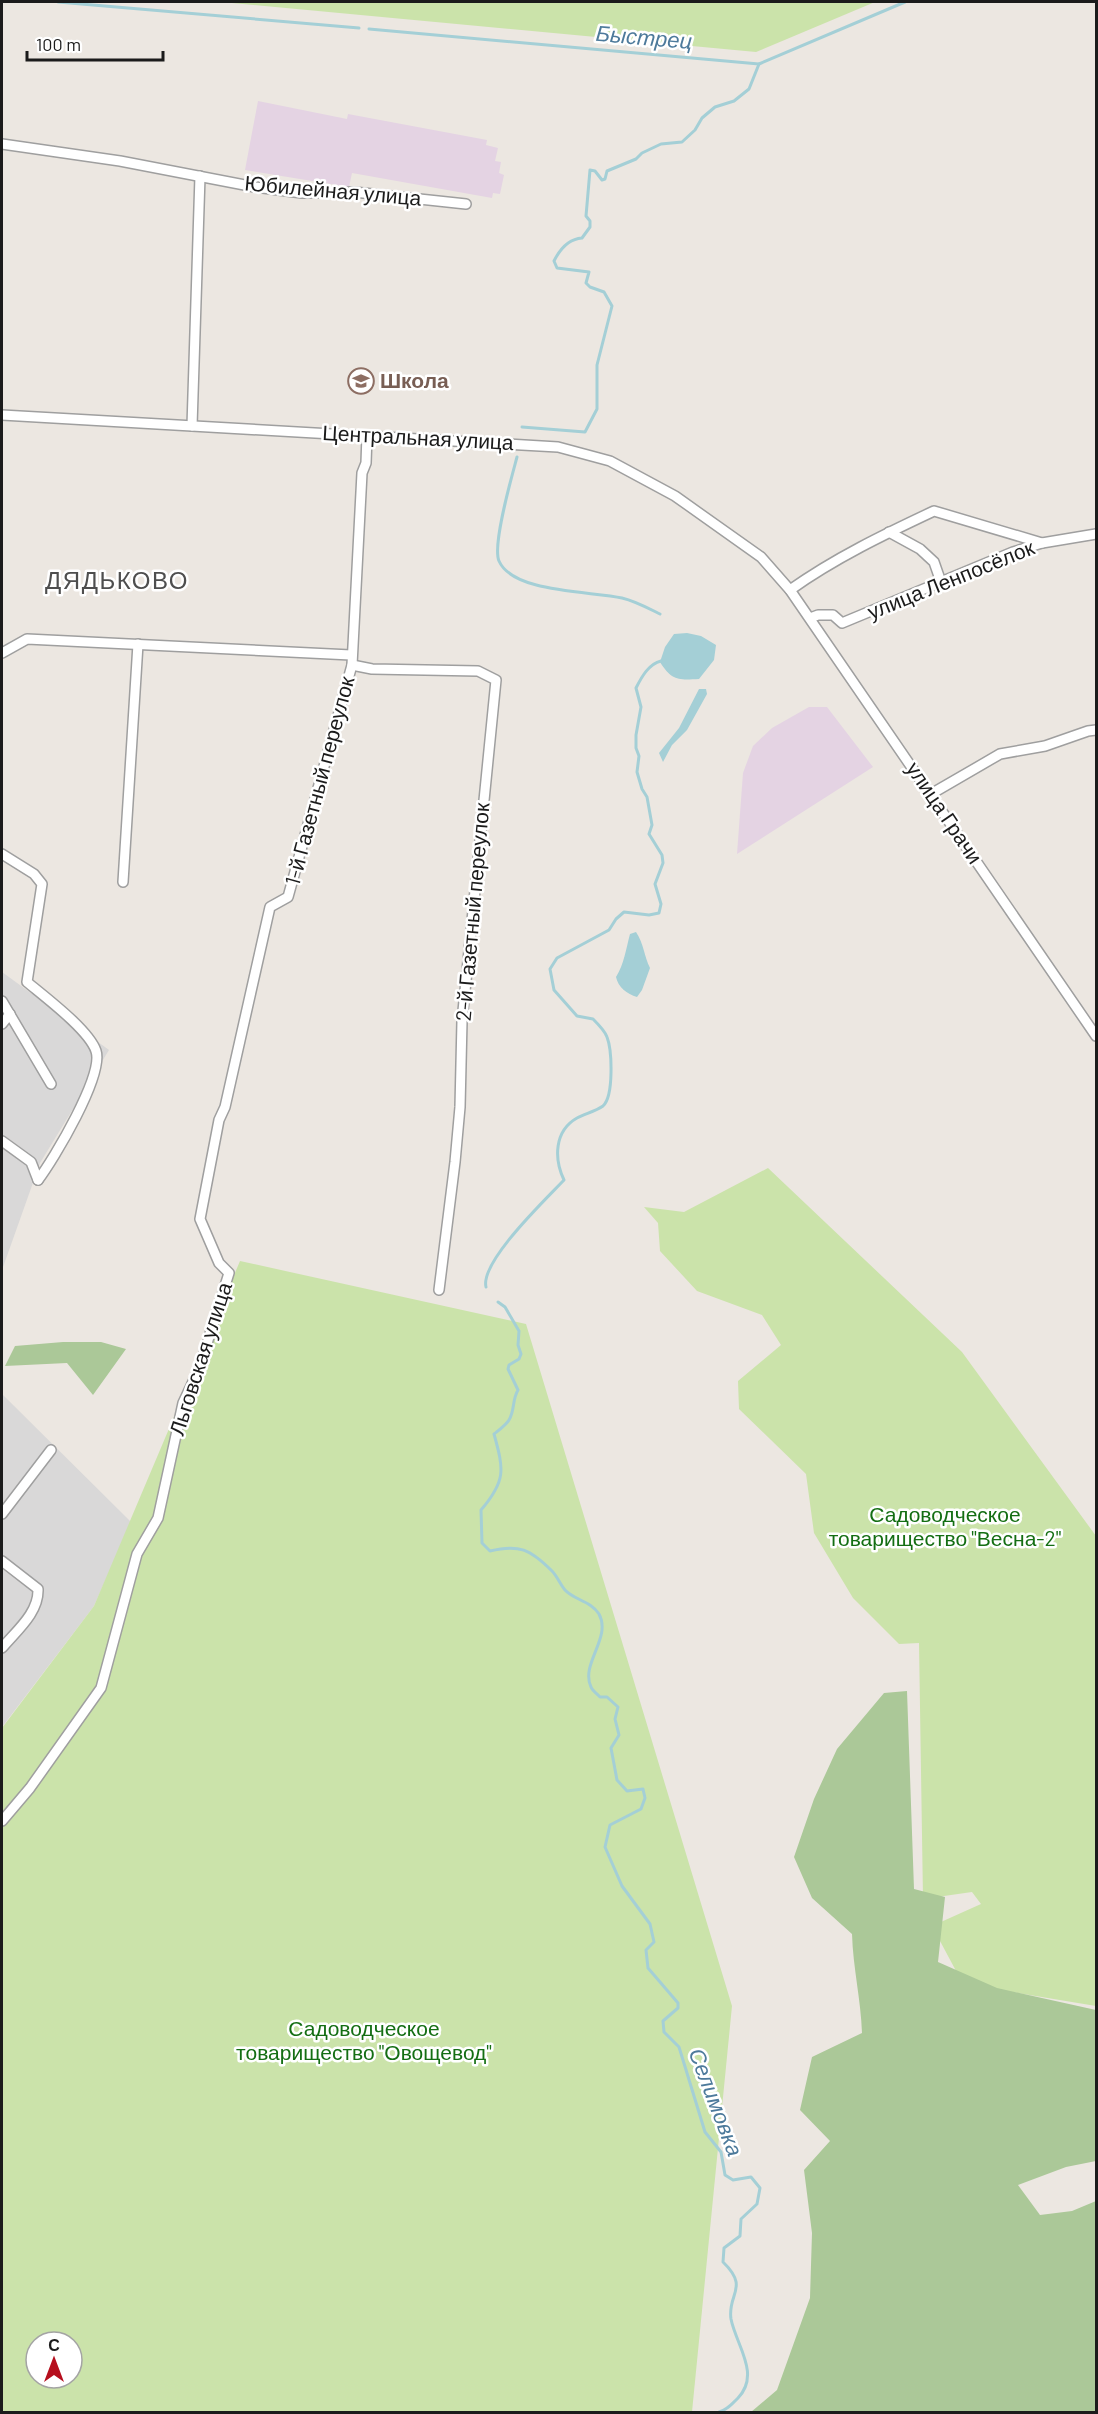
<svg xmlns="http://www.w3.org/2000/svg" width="1098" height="2414" viewBox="0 0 1098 2414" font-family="Barlow,sans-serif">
<rect width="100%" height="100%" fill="#ece7e1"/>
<!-- residential -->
<g fill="#d9d8d8">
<path d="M2,972l107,78 -69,113 -38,107z"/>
<path d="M2,1394l129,128 -37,84 -92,121z"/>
</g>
<!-- industrial -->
<g fill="#e4d3e3">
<path d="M258,101l89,18 1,-5 139,26 -1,5 12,3 -3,13 6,1 -2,11 5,2 -4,19 -7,-1 -1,5 -140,-25 -3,14 -104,-17z"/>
<path d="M809,707h18l46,60 -136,87 6,-81 10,-27 19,-18z"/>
</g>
<!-- grass -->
<g fill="#cbe3aa" fill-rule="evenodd">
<path d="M221,2h654l-119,50z"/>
<path d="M768,1168l194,184 134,184v470l-133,-22 -31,-58 49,-22 -9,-12 -49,7 -4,-256 -20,1 -46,-46 -39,-65 -8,-59 -67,-65 -1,-28 43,-36 -19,-30 -65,-24 -37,-40 -2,-28 -14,-16 40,5z"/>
<path d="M240,1261l286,63 206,682 -40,406h-690v-684l92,-122zM36,2342h36v36h-36z"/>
</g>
<!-- forest -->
<g fill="#abc898">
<path d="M63,1342h38l25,7 -33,46 -26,-32 -62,3 10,-20z"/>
<path d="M907,1691l7,198 31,8 -7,65 59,26 99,22v151l-30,6 -48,18 22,30 32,-4 24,-10v211h-345l26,-22 33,-92 2,-65 -8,-63 26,-29 -30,-31 12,-53 50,-24c-1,-33 -9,-65 -10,-99l-40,-36 -18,-41 20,-58 23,-50 47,-56z"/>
</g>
<!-- water -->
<g fill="#a4cfd6">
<path d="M687,633l14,3 15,9 -2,15 -15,19c-21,1 -27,2 -39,-17l5,-15 9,-13z"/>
<path d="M699,689h7l1,5 -20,36 -15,15 -9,17 -4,-9 20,-25z"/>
<path d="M636,932c8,12 8,24 14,36l-8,22 -5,7c-10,-3 -19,-10 -21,-20 8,-13 10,-28 14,-43z"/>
</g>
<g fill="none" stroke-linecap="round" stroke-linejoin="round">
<!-- stream -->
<g stroke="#a4cfd6" stroke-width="3">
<path d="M58,2l301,26"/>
<path d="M369,29l390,35 146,-62"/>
<path d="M522,427l63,5 12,-23v-44l15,-59 -8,-14 -14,-5 -4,-4 3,-11 -32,-4 -3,-7c6,-12 14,-22 28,-23l8,-11v-6l-4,-5 4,-46 5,1 7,9 3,-1 2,-8 29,-12 6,-6 19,-9 21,-2 13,-12 7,-12 13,-11 19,-6 15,-12 10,-25"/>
<path d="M517,457c-5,19 -25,88 -18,104 14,32 92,30 123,37 13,3 26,10 38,16"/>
<path d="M486,1287c-6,-25 59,-87 78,-107 -10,-21 -10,-49 13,-62 8,-4 19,-7 26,-12 11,-10 9,-56 4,-69 -2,-6 -9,-13 -14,-18l-16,-3 -23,-26 -4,-21 7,-11 52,-28 7,-11 8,-7 25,3 10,-2 2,-9 -6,-20 8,-21 -1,-8 -13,-21 3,-9 -5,-28 -5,-8 -5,-17 2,-16 -3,-8v-13l5,-28 -5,-19c6,-12 13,-24 25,-27"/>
<path d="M498,1302l7,5 14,24 -1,14 3,9 -2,5 -10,6 -1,4 10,21c-6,10 -3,20 -9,30 -3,5 -10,10 -15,14 10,36 12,47 -13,76l1,33 8,8c29,-7 40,-2 62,20 5,5 8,13 13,19 9,10 26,11 34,24 13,24 -19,50 -8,73 1,3 6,7 9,10h7l11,10 -3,12 4,16 -8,13 6,32 10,11 16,-2 2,9 -4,11 -31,16 -5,22 17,39 28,38 4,18 -8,8 2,18 30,35v5l-15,13 1,11 15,15 26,85 16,20 4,23 8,5 18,-3 9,11 -3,16 -16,15 -1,17 -16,12 -1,14c27,26 4,32 8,57 5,26 30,55 7,79 -6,6 -11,12 -19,14"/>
</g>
<!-- minor casing -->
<g stroke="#9f9f9f" stroke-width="12">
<g id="minor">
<path d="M2,144l118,17 135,26 47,6 52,-1 112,12"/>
<path d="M2,415l556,32 52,14 65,35 86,61 29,33 306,446"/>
<path d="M192,426l8,-250"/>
<path d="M889,532l31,17 14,13 7,20"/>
<path d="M790,590c45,-32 95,-56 144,-79l108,32"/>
<path d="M810,618l8,-3h15l9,8 171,-71 29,-9 54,-9"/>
<path d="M2,653l25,-14 324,16"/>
<path d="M352,665l20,4 106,2 18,9 -34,341 -2,86 -5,55 -16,128"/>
<path d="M931,794l69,-40 45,-8 43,-15 8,-1"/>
<path d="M2,854l32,20 8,10 -15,98c18,15 62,48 69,69 8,24 -42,108 -58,129"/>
<path d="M123,882l15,-238"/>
<path d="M2,1001l49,83"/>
<path d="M2,1024l8,-10"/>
<path d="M2,1141l29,21 7,18"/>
<path d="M2,1514l49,-64"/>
<path d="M2,1561l36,28c1,24 -22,42 -36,59"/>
<path d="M2,1821l28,-33 71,-100 36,-134 21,-36 25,-115 16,-34 30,-96 -10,-10 -19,-44 19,-99 6,-13 45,-200 18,-10 64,-232 10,-192 4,-10 1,-28"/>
</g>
</g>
<!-- minor -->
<use href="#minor" stroke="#fff" stroke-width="9"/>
</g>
<!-- icons -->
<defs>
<g id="school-ring" transform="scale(1.35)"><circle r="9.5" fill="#fff" stroke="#8d6e63" stroke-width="1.5"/><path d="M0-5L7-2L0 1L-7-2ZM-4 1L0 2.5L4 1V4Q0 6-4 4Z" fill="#8d6e63"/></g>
</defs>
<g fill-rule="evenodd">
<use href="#school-ring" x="361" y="381"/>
</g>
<g text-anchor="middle" stroke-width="5" stroke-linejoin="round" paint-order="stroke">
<!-- street labels -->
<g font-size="21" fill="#1b1b1b" stroke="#fff">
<text transform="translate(333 191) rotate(5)" y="7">Юбилейная улица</text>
<text transform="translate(418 438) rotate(3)" y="7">Центральная улица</text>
<text transform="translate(951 580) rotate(-22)" y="7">улица Ленпосёлок</text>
<text transform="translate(320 781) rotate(-75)" y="7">1-й Газетный переулок</text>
<text transform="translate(944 813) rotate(56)" y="7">улица Грачи</text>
<text transform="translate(473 912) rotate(-85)" y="7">2-й Газетный переулок</text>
<text transform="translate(201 1359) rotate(-72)" y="7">Льговская улица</text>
</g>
<!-- education labels -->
<g font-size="21" font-weight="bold" fill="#785e54" stroke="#fff" text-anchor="start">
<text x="380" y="388">Школа</text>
</g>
<!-- park labels -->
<g font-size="21" fill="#146e13" stroke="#fff">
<text x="945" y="1522">Садоводческое<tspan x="945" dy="24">товарищество "Весна-2"</tspan></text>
<text x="364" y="2036">Садоводческое<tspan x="364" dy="24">товарищество "Овощевод"</tspan></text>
</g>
<!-- water labels -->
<g font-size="22" font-style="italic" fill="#4d7a9b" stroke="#fff">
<text transform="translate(644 37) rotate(5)" y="8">Быстрец</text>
<text transform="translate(716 2102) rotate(69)" y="8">Селимовка</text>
</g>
<!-- quarter labels -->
<g font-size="24" letter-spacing="1.5" fill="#4e4e4e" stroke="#fff">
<text x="117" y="589">ДЯДЬКОВО</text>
</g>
</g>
<!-- border -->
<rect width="1098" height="2414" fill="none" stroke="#1b1b1b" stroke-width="6"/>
<!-- north arrow -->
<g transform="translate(54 2360)"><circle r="28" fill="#ffffff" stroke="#a4a4a4" stroke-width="1.5"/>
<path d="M0-4.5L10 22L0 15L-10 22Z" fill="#b60f1e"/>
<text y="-9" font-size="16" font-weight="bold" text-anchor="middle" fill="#1b1b1b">С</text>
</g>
<!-- scale -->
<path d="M27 51v9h136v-9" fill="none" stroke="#1b1b1b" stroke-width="3"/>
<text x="36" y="51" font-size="18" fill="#1b1b1b" stroke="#ffffff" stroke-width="4.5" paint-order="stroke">100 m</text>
</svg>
